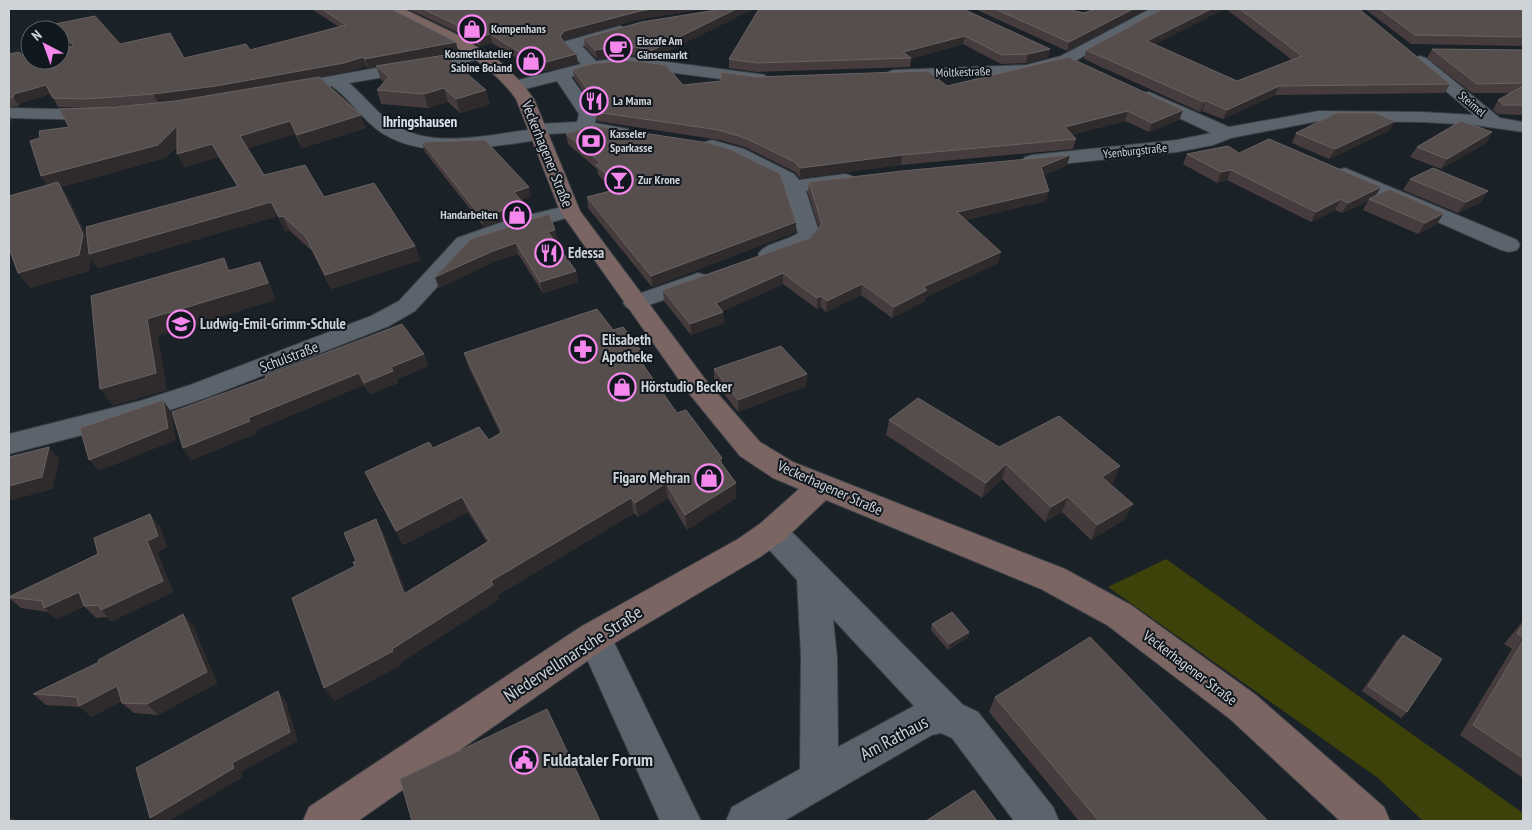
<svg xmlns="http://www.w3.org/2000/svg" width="1532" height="830" viewBox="0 0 1532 830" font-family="'PT Sans Narrow',sans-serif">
<rect width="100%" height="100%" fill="#1a2127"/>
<!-- green -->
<path fill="#3d410a" d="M1166,559l357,254v8h-100l-45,-43 -270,-191z"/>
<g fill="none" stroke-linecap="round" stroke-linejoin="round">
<!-- street casing -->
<g stroke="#393e44" stroke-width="2">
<g id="street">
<path d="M1150,9h17l-2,3 -92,50 -41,11 -138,7 -6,-2 -2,-3 2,-3 6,-2 132,-5 35,-9z"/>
<path d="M620,26l5,2 3,3 -3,3 -43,12 14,15 33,-4 130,17 6,1 2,4 -2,4 -6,1 -130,-17 -36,4 -22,6 26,37 -2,9 33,6 3,4 -3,4 -6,2 -37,-7 -37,2 -2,4 -7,2c-49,6 -111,22 -157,-7 -19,-12 -31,-33 -50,-47l-44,8 -6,-1 -2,-4 2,-4 6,-1 192,-35 6,2 2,3 -2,3 -25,7 -112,19c16,13 29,32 46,42 38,24 92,10 133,5l3,-5 6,-1 40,-2 2,-8 -22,-33 -40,10 -6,-1 -2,-4 2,-4 70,-18 -18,-20 3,-3z"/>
<path d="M1420,56l6,2 74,60 23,4v10l-49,-7 -52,-3 -103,-1 -88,17 -18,7 -36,7 -145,15 -7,-2 -3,-4 3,-4 7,-2 145,-15 34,-7 -68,-32 -3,-4 3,-4 6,-1 80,35 90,-16 103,1 52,3 -60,-51 -2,-3 2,-3z"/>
<path d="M9,108l91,2 6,1 3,4 -3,4 -6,1 -91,-2z"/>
<path d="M712,140l32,9 50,25 5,6 46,-6 7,2 3,4 -3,4 -46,7 14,44c-10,14 -43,28 -59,24l-3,-5c8,-12 28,-12 40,-21l-14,-45 -4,-6 -50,-25 -25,-7 -2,-4 2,-4z"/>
<path d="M1345,168l172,72 3,5 -3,5 -8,2 -8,-2 -163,-72 -3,-4 3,-4z"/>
<path d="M570,205l7,2 3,4 -3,4 -53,15 -51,18 -58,63 -26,15 -181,71 -64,22 -135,35v-20l131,-33 50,-16 181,-69 28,-15 58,-63 51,-18z"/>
<path d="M698,273l8,2 4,5 -4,5 -71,25 -8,-2 -4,-5 4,-5z"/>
<path d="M772,519l11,4 180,182 15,7 75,95 6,14h-45l-62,-83 -11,-5 -9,2 -148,86h-58l6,-14 68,-38 1,-112 -4,-77 -36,-39 -5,-9 5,-9zM833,619l81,87 -76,41 -1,-90z"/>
<path d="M594,622l12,4 95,195h-41l-83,-184 5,-11z"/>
</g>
</g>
<!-- secondary casing -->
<g stroke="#393e44" stroke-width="2">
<path id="secondary" d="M386,9h18l52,25 42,26 23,22 13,17 46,112 125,168 55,63 33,20 272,107 66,36 125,90 128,112 6,14h-50l-110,-102 -123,-94 -66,-36 -215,-89 -43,41 -23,16 -154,91 -248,173h-55l6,-14 273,-181 156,-87 23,-16 38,-34 -26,-11 -33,-22 -53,-65 -127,-180 -44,-112c-31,-44 -82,-62 -128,-87z"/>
</g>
<!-- street -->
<use href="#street" fill="#5b646c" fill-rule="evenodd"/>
<!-- secondary -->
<use href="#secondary" fill="#7a6563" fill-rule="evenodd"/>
</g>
<!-- wall -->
<g fill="#473c3d" fill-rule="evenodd">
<path d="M312,9h79l67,42 -59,11 91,42 -30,9 -12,-11 -20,6 -47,-4 -4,-14 7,-8 -3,-2 -5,-14 -8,2 -2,-2 -19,6 -27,5 46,51 -64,20 -7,-14 -48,14 17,27 60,22 91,49 5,14 -89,29 -19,-38 -23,-21 -4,1 -7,-15 -180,52 -7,-10 -2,13 -59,17 17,-103 -6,-9 -1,-38 29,-11 23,-19 -34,-1 -7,-13 -31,9 -1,3 -10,1v-53l15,3 48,-11 -12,-13v-3h-2l-3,-6 65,20 64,14 66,-8 89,-23zM151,104l-35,3 -24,1zM177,146l7,21 34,-10 19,29 -150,51 -19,-40 -7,-10 104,-29z"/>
<path d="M408,9h294l-61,10 -75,20 -2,2 12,13 2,9 -38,9 -48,-29 -12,3 -23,-14z"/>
<path d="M722,9h31l-99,49 -25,-3 -32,4 -12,-12 -1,-9z"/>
<path d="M963,9l87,40 -2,8 -22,6 -25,1 -38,-20 -52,15 -1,8 -153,5 -28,-4v-9z"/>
<path d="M975,9h91l18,4 11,-4h51l-79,42z"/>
<path d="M1226,9h133l91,75 -5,9 -170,2 -52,24 -21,-8 -2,1 -116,-53 2,-9 69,-6 82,37 55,-21z"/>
<path d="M1365,9h158v37l-112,-2z"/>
<path d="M1432,49l91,1v65l-25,-1 -5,-4 5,-10 14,-7h-40l-45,-35z"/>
<path d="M573,69l110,16 74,-8 190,9 236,24 -4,10 -30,12 -24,-11 -54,14 5,4 -3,10 -172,16 -101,13 -5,-6 -50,-25 -25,-7 -123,-19 -1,-11 -22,-32z"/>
<path d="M580,128l216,104 -144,55 -64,-79 -1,-11 27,-7 -16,-15 -1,-6 -29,-25 -2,-10 14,-4z"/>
<path d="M1390,130l-61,29 -37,-16 4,-10z"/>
<path d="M1492,132l-6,11 -45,26 -31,-12 7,-10z"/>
<path d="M422,142l107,45 2,9 -10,4 5,14 -42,13 -59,-75z"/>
<path d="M1239,153l138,42 60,29 -19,10 -55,-24 5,-9 -26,12 -7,-3 -24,12 -84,-42 -10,3 -34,-19 4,-10z"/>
<path d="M1070,155l-3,10 -23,10 2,26 -81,19 36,32 -3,11 -72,34 -1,4 -33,17 -31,-23 -35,17 -5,-5 -4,2 -34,-25 -60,27 1,12 -33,12 -27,-34 -1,-11 147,-52 9,-11 -11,-34 1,-11z"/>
<path d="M1410,179l78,12 -7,11 -23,11 -55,-23z"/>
<path d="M555,230l2,10 -3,1 22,30 2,11 -35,11 -25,-39 -23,7 -56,27 -4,-11 36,-38z"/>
<path d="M613,330l30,23 2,14 32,46 45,45v6l14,19v15l-49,32 -19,-32 -30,19 -4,-4 -136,82 1,4 -99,64 1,2 -67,36 22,-140 28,-27 22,59 81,-51 -19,-30 -65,33 -31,-58 61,-39 56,-8 11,-7 -31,-65 -5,-15z"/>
<path d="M424,354l4,12 -31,13 1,4 -28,11 -6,-9 -108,45 1,3 -66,27 -8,-12 83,-70z"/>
<path d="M714,369l93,5 -1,12 -68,26 -24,-31z"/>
<path d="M889,420l110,27 115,35 -4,2 15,35 -34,21 -29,-28 -17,10 -43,-43 -20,19 -96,-63z"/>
<path d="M159,525l8,22 -10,5 16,40 -61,29 -5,-4 -11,1 -12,-12 -27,13 -9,-7 -27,-4 -12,-10v-2z"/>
<path d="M1523,621v157l-63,-43 52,-86 -8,-5z"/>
<path d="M932,624l37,8 -1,5 -20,13 -17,-20z"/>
<path d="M193,626l24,57 -59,32 -24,-2 -12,-10 -1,-2 -29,16 -12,-10 -34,-2 -13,-11z"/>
<path d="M1403,635l4,77 -6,6 -39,-27 35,-51z"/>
<path d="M995,697l273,124h-189l-90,-109z"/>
</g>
<!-- shaded-wall -->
<g fill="#2f2b2d">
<path d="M652,9h50l-61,10 -75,20 -4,6 -2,-8 4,-6 76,-20z"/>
<path d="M736,9h17l-99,49 -1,-8z"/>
<path d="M1133,9h13l-79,42 2,-9z"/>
<path d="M1211,9h14l-81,41 3,-9z"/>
<path d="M490,34l2,9 -12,3 -2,-8z"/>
<path d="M965,36l-2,8 -52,15 -8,-7z"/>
<path d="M456,42l2,9 -90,17 -3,-9z"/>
<path d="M628,46l1,9 -32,4 -2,-9z"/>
<path d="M1050,49l-2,8 -22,6 2,-9z"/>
<path d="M576,54l2,9 -38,9 -1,-8z"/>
<path d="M363,57l3,9 -19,6 -126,23 -63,8 -5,-9z"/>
<path d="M46,85l5,9 -31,9 -1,3 -6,-9 1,-3z"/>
<path d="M1279,86l-4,9 -52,24 4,-9z"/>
<path d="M444,88l4,14 -20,6 -4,-14z"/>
<path d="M486,90l4,14 -30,9 -4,-14z"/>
<path d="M1206,101l-4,10 -2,1 4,-10z"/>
<path d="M1183,110l-4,10 -30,12 3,-9z"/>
<path d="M1128,111l-3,10 -63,16 3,-10z"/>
<path d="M9,115l3,5 -1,3h-2z"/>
<path d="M361,115l5,13 -64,20 -5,-13z"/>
<path d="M290,121l5,13 -49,15 -6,-13z"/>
<path d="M1395,121l-5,9 -61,29 6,-10z"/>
<path d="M177,126l6,13 -18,19 -104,29 7,10 25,52 178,-47 7,14 -180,52 -7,-10 -2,13 -59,17 -12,-15 32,-83 -9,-14z"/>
<path d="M1492,132l-6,11 -45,26 6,-10z"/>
<path d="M212,144l6,13 -34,10 -7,-13z"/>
<path d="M902,155l-1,10 -101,13v-10z"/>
<path d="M1070,155l-3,10 -29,12 3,-10z"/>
<path d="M1231,170l-4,10 -10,3 4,-11z"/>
<path d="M529,187l2,9 -15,6 -2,-10z"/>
<path d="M1381,187l-6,10 -6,2 -1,2 -26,12 6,-10z"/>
<path d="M1049,191l-3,10 -91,21 2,-10z"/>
<path d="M1488,191l-7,11 -23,11 8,-11z"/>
<path d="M1341,199l-6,11 -24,12 5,-10z"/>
<path d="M524,204l2,10 -42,13 -3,-10z"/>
<path d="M1444,213l-7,11 -19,10 7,-11z"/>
<path d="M283,216l6,14 -4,1 -6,-14z"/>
<path d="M796,222v10l-144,55 -1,-11z"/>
<path d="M555,230l2,10 -7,3 -2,-11z"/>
<path d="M516,243l2,11 -23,7 -56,27 -4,-11 58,-26z"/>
<path d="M415,246l5,14 -89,29 -6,-14z"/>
<path d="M1001,252l-3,11 -72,34 -1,4 -33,17 2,-11 29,-20z"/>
<path d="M224,258l9,16 -5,-3z"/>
<path d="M260,262l8,16 8,22 -118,36 9,54 -54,16 -13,-17 47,-70z"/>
<path d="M576,271l2,11 -35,11 -3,-11z"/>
<path d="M783,273v11l-67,30v-11z"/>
<path d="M862,284l-1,11 -35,17 1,-11z"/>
<path d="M821,296v11l-4,2v-11z"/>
<path d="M723,312l1,11 -33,12 -1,-11z"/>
<path d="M643,353l2,15 -9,-13z"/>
<path d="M424,354l4,12 -31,13 1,4 -28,11 -6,-11 27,-16z"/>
<path d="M359,373l5,12 -108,45 1,3 -66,27 -8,-12 65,-30z"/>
<path d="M807,374l-1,12 -68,26v-12z"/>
<path d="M163,400l8,12 5,28 -77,31 -10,-11z"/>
<path d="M49,447l10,12 -6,30 -44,12v-15z"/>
<path d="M1006,464l-4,15 -20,19 4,-15z"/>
<path d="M1120,466l-6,16 -18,10 6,-15z"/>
<path d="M666,483l2,15 -30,19 -3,-14z"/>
<path d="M736,483v15l-49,32 -2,-15z"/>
<path d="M462,497l6,15 -65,33 -7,-14z"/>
<path d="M1068,497l-6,15 -17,10 6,-15z"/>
<path d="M631,498l3,15 -136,82 1,4 -99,64 1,2 -67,36 -10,-13 68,-39 99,-68z"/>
<path d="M1133,504l-8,15 -34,21 6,-15z"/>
<path d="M150,514l9,11 8,22 -10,5 16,40 -61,29 -11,-11 46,-69z"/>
<path d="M376,519l8,15 28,74 -8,-14z"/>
<path d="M79,592l12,11 -34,16 -13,-11z"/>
<path d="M183,614l10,12 24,57 -59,32 -11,-11z"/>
<path d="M969,632l-1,5 -20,13 1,-6z"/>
<path d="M117,686l12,10 -37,21 -13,-11z"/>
<path d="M278,691l8,10 12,40 -57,31 2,5 -74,44h-15l-4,-3 82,-55z"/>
<path d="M9,816l8,5h-8z"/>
</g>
<!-- building -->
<g fill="#564d4d" stroke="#686263">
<path d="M322,9h69l65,33 -91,17 -2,-2 -19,6 -128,23 -63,8 -66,5 -34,-1 -7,-13 -32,9 -1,3h-4v-43l10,-2 5,5 6,-2v5h30v-11l14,-3 -19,-22 40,-8 25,28 50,-11 14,25 62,-14 4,6 96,-25z"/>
<path d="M423,9h229l-12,2 -76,20 -4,6 16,17 -37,10 -49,-30 -12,4 -23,-14z"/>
<path d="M722,9h14l-83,41 -25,-4 -33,4 -11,-12 58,-16z"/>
<path d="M759,9h204l87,40 -22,5 -26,1 -37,-19 -62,16 8,6 -154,5 -28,-4z"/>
<path d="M995,9h71l18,4 11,-4h38l-64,33z"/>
<path d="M1162,9h49l-64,32 90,40 65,-25 -62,-47h119l91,75 -171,2 -52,24 -21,-9 -2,1 -118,-52z"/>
<path d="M1380,9h143v28l-108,-2z"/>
<path d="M1432,49l91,1v33l-46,1z"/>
<path d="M445,55l41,35 -30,9 -12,-11 -20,6 -47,-4 12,-13 -13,-11z"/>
<path d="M1068,57l115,53 -31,13 -24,-12 -63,16 11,12 -174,16 -102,13 -5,-6 -50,-24 -26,-8 -123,-18 1,-9 -24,-34 19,-5 36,-4 38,5 17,20 38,-4v-9l36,5 171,-6 19,15z"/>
<path d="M319,77l42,38 -64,20 -7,-14 -50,15 24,39 41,-10 19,32 50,-14 41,63 -90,29 -19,-38 -23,-21 -4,1 -8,-15 -182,52 -3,-27 152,-41 -26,-42 -35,10v-28l-19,19 -117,31 -11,-35 10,-3 -1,-7 30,-4 -10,-18 57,-2 60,-6z"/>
<path d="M1523,86v19h-19l-6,-5z"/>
<path d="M1336,113h39l20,8 -60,28 -39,-16z"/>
<path d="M1461,121l31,11 -45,27 -30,-12z"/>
<path d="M590,125l119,18 20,6 50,24 3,6 14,43 -145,54 -64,-79 35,-9 -26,-23 5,-2 -35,-29 15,-5 -1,-1z"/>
<path d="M1269,139l112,48 -33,16 -7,-4 -25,13 -85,-42 -10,2 -34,-18 41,-8 11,7z"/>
<path d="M485,140l44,47 -15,5 10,12 -43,13 -59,-75z"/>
<path d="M1070,155l-29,12 8,24 -92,21 44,40 -78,35 4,3 -33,17 -32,-23 -35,17 -6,-5 -4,2 -34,-25 -67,30 7,9 -33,12 -27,-34 147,-52 12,-14 -13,-42 93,-11z"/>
<path d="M1433,168l55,23 -22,11 -56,-23z"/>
<path d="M58,182l25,52 -4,21 -61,18 -9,-25v-52z"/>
<path d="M1389,189l55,24 -19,10 -56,-24z"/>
<path d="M549,214l6,16 -7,2 28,39 -36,11 -24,-39 -23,8 -58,26 36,-38z"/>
<path d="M224,258l4,13 32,-9 8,21 -121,36 9,54 -56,16 -9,-93z"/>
<path d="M597,309l16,21 10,-3 20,26 -7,2 41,58 9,-3 36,48 -3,2 17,23 -51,32 -19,-32 -31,20 -4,-5 -140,83 2,4 -101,64 1,2 -69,37 -32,-90 63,-32 -2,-4 3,-1 -12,-28 32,-14 28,75 85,-53 -27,-44 -66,34 -31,-59 64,-30 4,6 46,-21 10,13 13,-8 -38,-79z"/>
<path d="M402,324l22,30 -33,13 2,4 -29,12 -5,-10 -111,45 2,3 -67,27 -11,-36 94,-34 -1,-2z"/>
<path d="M781,346l26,28 -69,26 -24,-31z"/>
<path d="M918,398l81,49 60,-31 61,50 -18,11 31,27 -36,21 -29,-28 -17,10 -45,-43 -20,19 -97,-63z"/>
<path d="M163,400l5,28 -79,32 -9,-32z"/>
<path d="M49,447l-7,30 -33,9v-29z"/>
<path d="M150,514l8,22 -11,5 16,40 -62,29 -2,-5 -15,1 -5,-14 -35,16 -2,-7 -33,-4 89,-43 -4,-16z"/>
<path d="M952,612l17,20 -20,12 -17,-20z"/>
<path d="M183,614l24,58 -60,32 -25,-1 -5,-17 -38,20 -2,-9 -44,-3 66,-32 -1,-2z"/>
<path d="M1523,625v12l-6,-4z"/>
<path d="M1403,635l39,24 -35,53 -39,-26z"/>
<path d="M1090,637l178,184h-169l-104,-124z"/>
<path d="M1523,641v117l-50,-33z"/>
<path d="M278,691l12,41 -58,31 2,5 -84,50 -14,-50z"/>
<path d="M547,709l53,112h-188l-12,-42z"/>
<path d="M974,790l23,31h-71z"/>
</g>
<!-- icons -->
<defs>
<g id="shop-ring" transform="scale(1.4375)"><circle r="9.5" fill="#11171e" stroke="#f688ed" stroke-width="1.5"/><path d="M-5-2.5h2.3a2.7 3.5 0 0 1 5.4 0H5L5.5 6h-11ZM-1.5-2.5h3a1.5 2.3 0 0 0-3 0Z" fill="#f688ed"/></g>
<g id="cafe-ring" transform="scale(1.4375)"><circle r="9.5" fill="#11171e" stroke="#f688ed" stroke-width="1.5"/><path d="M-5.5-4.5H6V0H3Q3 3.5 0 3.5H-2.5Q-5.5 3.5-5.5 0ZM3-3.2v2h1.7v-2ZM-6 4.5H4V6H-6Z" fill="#f688ed"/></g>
<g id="restaurant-ring" transform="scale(1.4375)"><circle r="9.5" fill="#11171e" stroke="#f688ed" stroke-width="1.5"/><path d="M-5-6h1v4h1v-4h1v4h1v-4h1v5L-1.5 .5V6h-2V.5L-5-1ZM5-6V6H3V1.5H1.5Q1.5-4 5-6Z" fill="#f688ed"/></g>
<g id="bank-ring" transform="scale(1.4375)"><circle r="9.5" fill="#11171e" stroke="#f688ed" stroke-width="1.5"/><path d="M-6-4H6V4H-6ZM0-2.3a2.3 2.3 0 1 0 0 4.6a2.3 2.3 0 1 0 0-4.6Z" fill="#f688ed"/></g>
<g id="bar-ring" transform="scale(1.4375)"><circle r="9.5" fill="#11171e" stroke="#f688ed" stroke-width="1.5"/><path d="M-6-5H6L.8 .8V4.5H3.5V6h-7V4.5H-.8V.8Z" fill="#f688ed"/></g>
<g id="school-ring" transform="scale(1.4375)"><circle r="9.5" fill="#11171e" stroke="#f688ed" stroke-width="1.5"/><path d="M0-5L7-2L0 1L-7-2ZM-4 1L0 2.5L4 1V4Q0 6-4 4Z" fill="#f688ed"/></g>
<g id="pharmacy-ring" transform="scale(1.4375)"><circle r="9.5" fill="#11171e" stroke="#f688ed" stroke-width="1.5"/><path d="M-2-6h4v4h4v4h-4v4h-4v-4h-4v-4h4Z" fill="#f688ed"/></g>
<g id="civic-ring" transform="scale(1.4375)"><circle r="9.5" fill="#11171e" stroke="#f688ed" stroke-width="1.5"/><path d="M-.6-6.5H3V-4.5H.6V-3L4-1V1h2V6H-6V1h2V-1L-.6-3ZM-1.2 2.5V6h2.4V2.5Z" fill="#f688ed"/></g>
</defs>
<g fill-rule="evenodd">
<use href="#shop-ring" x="472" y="29"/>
<use href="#cafe-ring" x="618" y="48"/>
<use href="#shop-ring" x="531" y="61"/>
<use href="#restaurant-ring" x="594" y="101"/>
<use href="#bank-ring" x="591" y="141"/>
<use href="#bar-ring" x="619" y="180"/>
<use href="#shop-ring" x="517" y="215"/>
<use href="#restaurant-ring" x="549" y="253"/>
<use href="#school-ring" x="181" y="324"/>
<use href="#pharmacy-ring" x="583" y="349"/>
<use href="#shop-ring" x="622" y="387"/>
<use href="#shop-ring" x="709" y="478"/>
<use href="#civic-ring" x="524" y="760"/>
</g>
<g text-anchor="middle" stroke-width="4" stroke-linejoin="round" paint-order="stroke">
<!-- far-poi labels -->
<g font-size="12" font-weight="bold" fill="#ced3d7" stroke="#11171e" text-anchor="start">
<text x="491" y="33">Kompenhans</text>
<text x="637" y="45">Eiscafe Am<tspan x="637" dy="14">Gänsemarkt</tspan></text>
<text x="512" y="58" text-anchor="end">Kosmetikatelier<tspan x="512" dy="14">Sabine Boland</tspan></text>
<text x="613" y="105">La Mama</text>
<text x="610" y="138">Kasseler<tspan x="610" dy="14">Sparkasse</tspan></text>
<text x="638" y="184">Zur Krone</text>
<text x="498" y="219" text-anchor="end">Handarbeiten</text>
</g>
<!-- far-street labels -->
<g font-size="12" fill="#ced3d7" stroke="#11171e">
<text transform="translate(963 72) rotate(-2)" y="4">Moltkestraße</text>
<text transform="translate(1472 104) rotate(40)" y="4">Steimel</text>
<text transform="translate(1135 151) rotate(-6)" y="4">Ysenburgstraße</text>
</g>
<!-- far-quarter labels -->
<g font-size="15" font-weight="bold" fill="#dae3ed" stroke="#11171e">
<text x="420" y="127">Ihringshausen</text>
</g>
<!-- street labels -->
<g font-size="15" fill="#ced3d7" stroke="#11171e">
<text transform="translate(547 154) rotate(68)" y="5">Veckerhagener Straße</text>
<text transform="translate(289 357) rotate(-21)" y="5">Schulstraße</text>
<text transform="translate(830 488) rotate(24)" y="5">Veckerhagener Straße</text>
<text transform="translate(1190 668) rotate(37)" y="5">Veckerhagener Straße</text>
</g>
<!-- poi labels -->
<g font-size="15" font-weight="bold" fill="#ced3d7" stroke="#11171e" text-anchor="start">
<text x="568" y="258">Edessa</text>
<text x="200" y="329">Ludwig-Emil-Grimm-Schule</text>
<text x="602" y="345">Elisabeth<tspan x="602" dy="17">Apotheke</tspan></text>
<text x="641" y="392">Hörstudio Becker</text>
<text x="690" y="483" text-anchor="end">Figaro Mehran</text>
</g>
<!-- near-street labels -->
<g font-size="18" fill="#ced3d7" stroke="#11171e">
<text transform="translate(573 654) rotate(-33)" y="6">Niedervellmarsche Straße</text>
<text transform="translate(894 738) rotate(-28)" y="6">Am Rathaus</text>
</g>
<!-- near-poi labels -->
<g font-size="18" font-weight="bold" fill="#ced3d7" stroke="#11171e" text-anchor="start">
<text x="543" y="766">Fuldataler Forum</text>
</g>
</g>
<!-- border -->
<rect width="1532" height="830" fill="none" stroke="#ced3d7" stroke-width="20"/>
<!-- north arrow -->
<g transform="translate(45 45) rotate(319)"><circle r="24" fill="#11171e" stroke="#5d6268"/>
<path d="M0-4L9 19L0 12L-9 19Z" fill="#f688ed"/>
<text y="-8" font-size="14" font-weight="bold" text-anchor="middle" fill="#ced3d7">N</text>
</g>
</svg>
